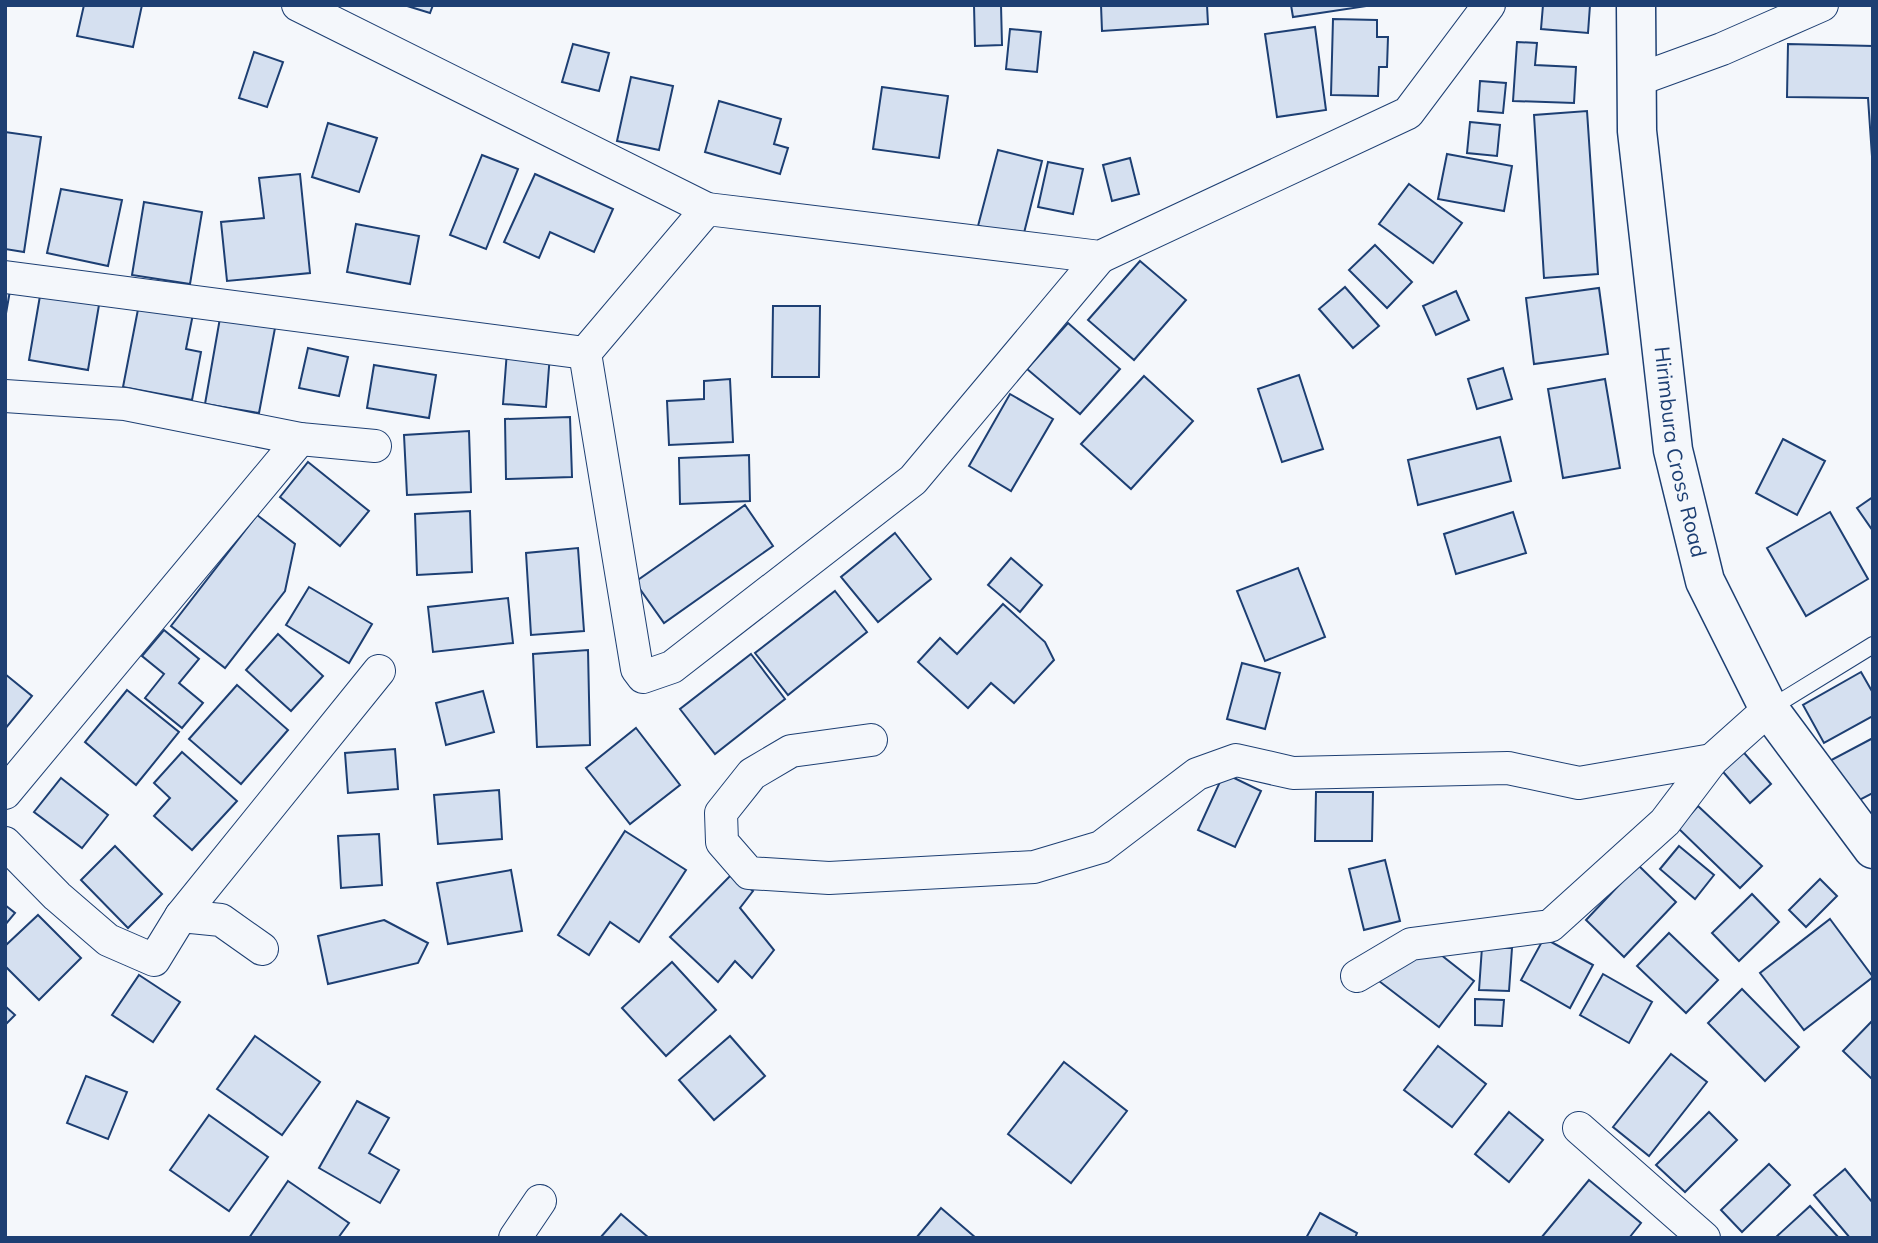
<svg xmlns="http://www.w3.org/2000/svg" width="1878" height="1243" viewBox="0 0 1878 1243" font-family="Mulish,sans-serif">
<rect width="100%" height="100%" fill="#f4f7fb"/>
<!-- building -->
<g fill="#d5e0f0" stroke="#1d3f73" stroke-width="2">
<path d="M84,5h58l-9,42 -56,-11z"/>
<path d="M404,5h29l-3,8z"/>
<path d="M974,5h27l1,40 -27,1z"/>
<path d="M1101,5h106l1,19 -106,7z"/>
<path d="M1291,5h76v1l-74,11z"/>
<path d="M1543,5h47l-2,28 -47,-4z"/>
<path d="M1333,19l44,1v17h11l-1,30h-8l-1,29 -47,-1z"/>
<path d="M1315,27l11,83 -49,7 -12,-83z"/>
<path d="M1010,29l31,3 -4,40 -31,-3z"/>
<path d="M1517,42l20,1 -2,22 41,2 -2,36 -61,-2z"/>
<path d="M573,44l36,9 -10,38 -37,-9z"/>
<path d="M1788,44l85,2v125l-5,-73 -81,-1z"/>
<path d="M254,52l29,10 -16,45 -28,-9z"/>
<path d="M631,77l42,9 -14,64 -42,-9z"/>
<path d="M1480,81l26,2 -3,30 -25,-2z"/>
<path d="M882,87l66,9 -9,62 -66,-9z"/>
<path d="M719,101l62,18 -7,25 14,4 -8,26 -75,-22z"/>
<path d="M1587,111l11,163 -54,4 -10,-163z"/>
<path d="M1470,122l30,3 -3,31 -30,-3z"/>
<path d="M328,123l49,15 -18,54 -47,-15z"/>
<path d="M5,132l36,5 -17,115 -19,-3z"/>
<path d="M998,150l44,11 -19,76 -45,-11z"/>
<path d="M1447,154l65,12 -8,45 -66,-12z"/>
<path d="M482,155l36,14 -32,80 -36,-14z"/>
<path d="M1130,158l9,36 -27,7 -9,-36z"/>
<path d="M1048,162l35,7 -10,45 -35,-7z"/>
<path d="M300,174l10,99 -83,8 -6,-59 43,-4 -5,-40z"/>
<path d="M535,174l78,35 -19,43 -44,-20 -11,26 -35,-16z"/>
<path d="M1409,184l53,39 -29,40 -54,-39z"/>
<path d="M61,189l61,11 -14,66 -61,-13z"/>
<path d="M144,202l58,10 -12,72 -58,-9z"/>
<path d="M356,224l63,12 -9,48 -63,-12z"/>
<path d="M1375,245l37,37 -25,26 -38,-38z"/>
<path d="M1140,261l46,39 -52,60 -46,-40z"/>
<path d="M5,284l6,1 -6,34z"/>
<path d="M1345,287l34,39 -26,22 -34,-39z"/>
<path d="M1599,288l9,66 -74,10 -8,-66z"/>
<path d="M41,290l59,9 -12,71 -59,-10z"/>
<path d="M1456,291l13,29 -33,15 -13,-29z"/>
<path d="M140,299l54,10 -8,40 15,3 -9,48 -69,-13z"/>
<path d="M773,306h47l-1,71h-47z"/>
<path d="M220,318l55,10 -16,85 -54,-9z"/>
<path d="M1068,323l52,46 -40,45 -53,-45z"/>
<path d="M308,348l40,9 -9,39 -40,-8z"/>
<path d="M507,351l43,3 -4,53 -43,-3z"/>
<path d="M374,365l62,10 -7,43 -62,-10z"/>
<path d="M1503,368l9,31 -35,10 -9,-30z"/>
<path d="M1299,375l24,74 -41,13 -24,-73z"/>
<path d="M1144,376l49,45 -62,68 -50,-45z"/>
<path d="M730,379l3,63 -64,3 -2,-44 37,-2v-18z"/>
<path d="M1605,379l15,89 -57,10 -15,-89z"/>
<path d="M1010,394l43,25 -42,72 -42,-25z"/>
<path d="M570,417l2,60 -66,2 -1,-60z"/>
<path d="M469,431l2,61 -64,3 -3,-60z"/>
<path d="M1500,437l11,44 -93,24 -10,-45z"/>
<path d="M1783,439l42,22 -28,54 -41,-22z"/>
<path d="M749,455l1,46 -70,3 -1,-46z"/>
<path d="M308,462l61,49 -29,35 -60,-49z"/>
<path d="M1873,497v34l-16,-23z"/>
<path d="M745,505l28,41 -109,77 -29,-41z"/>
<path d="M470,511l2,61 -55,3 -2,-61z"/>
<path d="M1513,512l13,41 -70,21 -12,-40z"/>
<path d="M1830,512l38,67 -62,37 -39,-68z"/>
<path d="M257,515l38,29 -10,47 -60,77 -54,-42z"/>
<path d="M895,533l36,46 -53,43 -37,-45z"/>
<path d="M578,548l6,83 -53,4 -5,-82z"/>
<path d="M1011,558l31,27 -22,27 -32,-27z"/>
<path d="M1298,568l27,69 -60,24 -28,-70z"/>
<path d="M309,587l63,37 -23,39 -63,-38z"/>
<path d="M835,591l32,41 -79,63 -33,-42z"/>
<path d="M508,598l5,45 -80,9 -5,-45z"/>
<path d="M1003,604l42,38 9,18 -40,43 -23,-20 -23,25 -50,-46 22,-24 17,16z"/>
<path d="M164,630l35,29 -20,24 24,20 -21,25 -37,-30 19,-24 -22,-18z"/>
<path d="M278,634l45,42 -32,35 -45,-41z"/>
<path d="M588,650l2,95 -53,2 -4,-93z"/>
<path d="M751,654l34,45 -70,55 -35,-45z"/>
<path d="M1242,663l38,10 -15,56 -38,-10z"/>
<path d="M1861,672l12,21v23l-49,27 -21,-38z"/>
<path d="M5,674l27,22 -27,33z"/>
<path d="M237,685l51,45 -47,54 -52,-45z"/>
<path d="M127,690l52,42 -43,53 -51,-43z"/>
<path d="M483,691l11,41 -48,13 -10,-42z"/>
<path d="M636,728l44,57 -50,39 -44,-56z"/>
<path d="M1873,738v55l-27,14 -22,-43z"/>
<path d="M1739,747l32,37 -21,19 -32,-37z"/>
<path d="M395,749l3,40 -50,4 -3,-40z"/>
<path d="M182,752l55,49 -45,49 -38,-34 16,-18 -16,-15z"/>
<path d="M1224,773l37,18 -26,56 -37,-17z"/>
<path d="M61,778l47,37 -26,33 -48,-36z"/>
<path d="M499,790l3,49 -64,5 -4,-49z"/>
<path d="M1316,792h57l-1,49h-57z"/>
<path d="M1698,806l64,60 -22,22 -62,-60z"/>
<path d="M625,831l61,39 -47,72 -29,-20 -21,33 -31,-20z"/>
<path d="M379,834l3,51 -41,3 -3,-52z"/>
<path d="M115,846l47,48 -34,34 -47,-48z"/>
<path d="M1679,846l35,29 -19,24 -35,-30z"/>
<path d="M1385,860l15,61 -36,9 -15,-61z"/>
<path d="M1638,865l38,37 -52,55 -38,-37z"/>
<path d="M511,870l11,61 -74,13 -11,-61z"/>
<path d="M731,875l22,16 -13,17 34,42 -22,28 -17,-17 -17,21 -48,-45z"/>
<path d="M1820,879l17,17 -31,31 -17,-17z"/>
<path d="M1752,894l27,28 -40,39 -27,-28z"/>
<path d="M5,905l10,8 -10,12z"/>
<path d="M38,915l43,43 -42,42 -34,-34v-20z"/>
<path d="M1830,919l43,58 -69,53 -44,-57z"/>
<path d="M384,920l44,23 -10,20 -90,21 -10,-48z"/>
<path d="M1669,933l49,47 -32,33 -49,-47z"/>
<path d="M1544,938l49,27 -23,43 -49,-28z"/>
<path d="M1431,947l43,34 -35,46 -64,-49z"/>
<path d="M1482,947l30,1 -3,43 -30,-1z"/>
<path d="M672,962l44,48 -50,46 -44,-48z"/>
<path d="M1603,974l49,28 -23,41 -49,-28z"/>
<path d="M139,975l41,27 -27,40 -41,-27z"/>
<path d="M1742,989l57,58 -34,34 -57,-58z"/>
<path d="M1475,999l29,1 -2,26 -27,-1z"/>
<path d="M5,1006l10,9 -10,10z"/>
<path d="M1873,1020v60l-30,-29z"/>
<path d="M255,1036l65,46 -38,53 -65,-46z"/>
<path d="M730,1036l35,40 -51,44 -35,-40z"/>
<path d="M1438,1046l48,38 -34,43 -48,-37z"/>
<path d="M1671,1054l36,28 -58,74 -36,-29z"/>
<path d="M1064,1062l63,49 -56,72 -63,-49z"/>
<path d="M86,1076l41,16 -19,47 -41,-16z"/>
<path d="M357,1101l32,17 -20,35 30,17 -19,33 -61,-35z"/>
<path d="M1509,1112l34,28 -34,42 -34,-28z"/>
<path d="M1709,1112l28,28 -52,52 -29,-27z"/>
<path d="M209,1115l59,42 -39,54 -59,-41z"/>
<path d="M1769,1164l21,21 -48,47 -21,-22z"/>
<path d="M1845,1169l28,34v35h-23l-36,-43z"/>
<path d="M1589,1180l52,43 -12,15h-88z"/>
<path d="M288,1181l61,42 -11,15h-89z"/>
<path d="M1810,1206l29,32h-64z"/>
<path d="M941,1208l35,30h-60z"/>
<path d="M1320,1213l37,20 -2,5h-49z"/>
<path d="M621,1214l28,24h-49z"/>
</g>
<g fill="none" stroke-linecap="round" stroke-linejoin="round">
<!-- lane casing -->
<g stroke="#1d3f73" stroke-width="18">
<path id="lane" d="M1769,709l104,-64"/>
</g>
<!-- street casing -->
<g stroke="#1d3f73" stroke-width="34">
<g id="street">
<path d="M298,5l409,204"/>
<path d="M1637,80l85,-31 100,-44"/>
<path d="M5,277l580,76 122,-144 393,48 308,-144 81,-108"/>
<path d="M585,353l52,316 6,8 29,-10 241,-187 187,-223"/>
<path d="M5,396l120,8 175,35 75,7"/>
<path d="M871,740l-80,11 -39,23 -31,39 1,29 27,31 80,5 205,-11 67,-20 96,-73 39,-14 57,13 215,-5 71,15 133,-23"/>
<path d="M5,793l295,-354"/>
<path d="M5,843l52,53 51,44 46,20 27,-44 40,4 41,29"/>
<path d="M181,916l198,-245"/>
<path d="M1357,976l54,-32 139,-18 115,-104 47,-62 57,-51"/>
<path d="M1579,1128l125,110"/>
<path d="M515,1238l25,-37"/>
</g>
</g>
<!-- secondary casing -->
<g stroke="#1d3f73" stroke-width="41">
<g id="secondary">
<path id="s1" d="M1636,5l1,126 36,319 32,131 64,128 104,140"/>
</g>
</g>
<!-- lane -->
<use href="#lane" stroke="#f4f7fb" stroke-width="16"/>
<!-- street -->
<use href="#street" stroke="#f4f7fb" stroke-width="32"/>
<!-- secondary -->
<use href="#secondary" stroke="#f4f7fb" stroke-width="38"/>
</g>
<g text-anchor="middle" stroke-width="5" stroke-linejoin="round" paint-order="stroke">
<!-- street labels -->
<g font-size="21" fill="#1d3f73" stroke="#f4f7fb">
<text dy="7" stroke="none"><textPath href="#s1" startOffset="450">Hirimbura Cross Road</textPath></text>
</g>
</g>
<!-- border -->
<rect width="1878" height="1243" fill="none" stroke="#1d3f73" stroke-width="14"/>
</svg>
